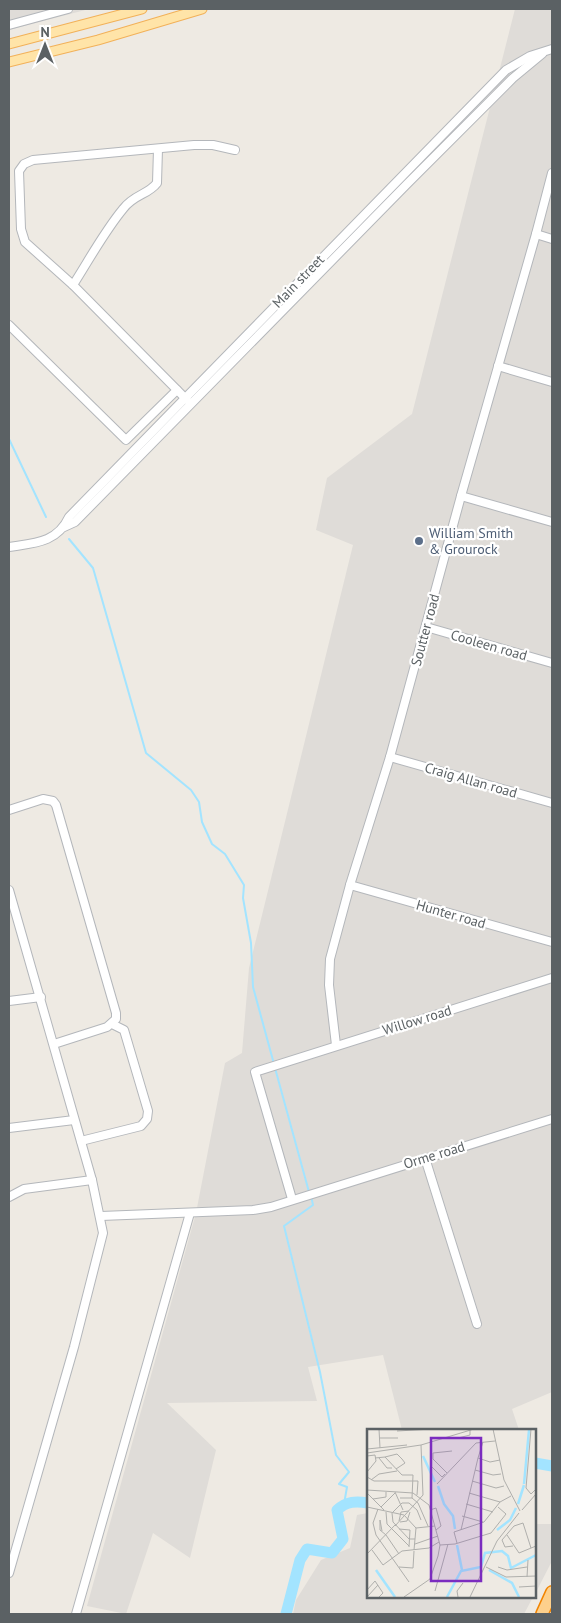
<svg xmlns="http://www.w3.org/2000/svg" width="561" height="1623" viewBox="0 0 561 1623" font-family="'PT Sans',sans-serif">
<rect width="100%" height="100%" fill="#eeeae3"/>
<!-- industrial -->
<g fill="#dfdcd8">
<path d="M9,9h80l-80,21z"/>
<path d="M515,9h37v1383l-40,17 7,21h-117l-19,-75 -75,12 9,34 -150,2 49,47 -26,108 -37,-25 -27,81 -39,-8 109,-393 29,-150 17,-10 7,-85 104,-423 -37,-15 11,-52 85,-64z"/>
<path d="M368,1513v84h165l-9,17h-231l3,-14 25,-40 29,-12 7,-33z"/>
<path d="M535,1524h17v37l-17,33z"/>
</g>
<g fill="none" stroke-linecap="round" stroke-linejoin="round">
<!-- stream -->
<g stroke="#a3e4ff" stroke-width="2">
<path d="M9,439l37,78"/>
<path d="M69,539l24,29 53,185 45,37 8,12 3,20 10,22 13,10 19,31 -1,13 8,45 2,44 21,77"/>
<path d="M275,1068l34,124"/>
<path d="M311,1196l2,9 -29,21 36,146 16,83 13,17 -10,12 8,3 -3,17"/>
</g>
<!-- river -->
<g stroke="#a3e4ff" stroke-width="11">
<path d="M535,1463l17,3"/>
<path d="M286,1614l14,-54 7,-11 25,4 11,-14 -6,-29c10,-9 19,-9 31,-7"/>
</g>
<!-- minor casing -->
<g stroke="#b4b7bb" stroke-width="10">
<g id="minor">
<path d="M9,25l59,-16"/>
<path d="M536,234l16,-61"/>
<path d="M73,285c16,-25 31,-53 50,-76 11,-15 25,-14 34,-26l1,-34"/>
<path d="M9,325l117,115 51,-50"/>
<path d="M498,366l54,16"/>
<path d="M187,400l-114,-115 -48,-43 -4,-13 -2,-58 5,-7 9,-4 161,-15h19l22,5"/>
<path d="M461,496l91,26"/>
<path d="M64,527l11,-5 332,-338 106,-106 29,-24"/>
<path d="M9,547c25,-4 48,-4 60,-30l437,-447 24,-14 22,-7"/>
<path d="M426,627l126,36"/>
<path d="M390,757l162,46"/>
<path d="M9,810l34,-11 10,2 3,4 60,208v6l-9,8 -53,17"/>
<path d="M350,885l202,57"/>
<path d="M9,890l83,290 11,53 -29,114 -65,226"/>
<path d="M9,1001l32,-4"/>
<path d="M336,1045l-7,-60 1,-26 20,-74 40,-128 71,-261 75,-262 16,5"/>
<path d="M9,1128l65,-8"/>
<path d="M81,1141l60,-15 6,-7 1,-8 -24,-81 -12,-6"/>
<path d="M425,1158l52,166"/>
<path d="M9,1197l15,-8 68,-9"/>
<path d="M292,1199l-37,-127 297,-94"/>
<path d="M101,1216l152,-6 18,-3 281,-88"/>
<path d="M76,1614l114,-401"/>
</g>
</g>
<!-- major casing -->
<g stroke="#f2b159" stroke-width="11">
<g id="major">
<path d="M9,44l133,-35"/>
<path d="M9,62l89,-22 104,-31"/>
</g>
</g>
<!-- highway casing -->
<g stroke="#f28400" stroke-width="14">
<path id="highway" d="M542,1614l10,-22"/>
</g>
<!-- minor -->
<use href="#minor" stroke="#fff" stroke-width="8"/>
<!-- major -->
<use href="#major" stroke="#ffe4a8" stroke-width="9"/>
<!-- highway -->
<use href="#highway" stroke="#fdd08c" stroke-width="11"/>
</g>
<!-- markers -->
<circle fill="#5c6f8a" stroke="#fff" stroke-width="2" cx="419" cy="541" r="5"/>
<g text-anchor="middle" stroke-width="4.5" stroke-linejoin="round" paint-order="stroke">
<!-- street labels -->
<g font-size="14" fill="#5b6164" stroke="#fff">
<text transform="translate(298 281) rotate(-46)" y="5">Main street</text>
<text transform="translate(425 630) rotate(-75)" y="5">Soutter road</text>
<text transform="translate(489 645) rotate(16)" y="5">Cooleen road</text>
<text transform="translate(471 780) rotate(16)" y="5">Craig Allan road</text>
<text transform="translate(451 914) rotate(16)" y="5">Hunter road</text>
<text transform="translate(417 1020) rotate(-17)" y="5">Willow road</text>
<text transform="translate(434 1155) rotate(-17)" y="5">Orme road</text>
</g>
<!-- service labels -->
<g font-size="14" fill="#4e5e75" stroke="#fff" text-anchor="start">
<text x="429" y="538">William Smith<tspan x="429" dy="16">&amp; Grourock</tspan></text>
</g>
</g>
<!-- overview -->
<g transform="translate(367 1429)">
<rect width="169" height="169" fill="#eeeae3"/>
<path fill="none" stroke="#a3e4ff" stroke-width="2.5" d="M56,27l12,26M157,55l5,-54M71,57l6,18 9,12 2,13M151,75l6,-19M130,101l13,-10 6,-12M90,116l5,25M9,141l19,27M122,141l23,13 7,14M80,168l14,-26 20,-4 4,-14 17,-2 6,5 3,12 25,-13"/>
<path fill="none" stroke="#afafac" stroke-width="1" d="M12,0l1,19M126,0l11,51 16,31M164,0l-5,59 5,6 5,-5M30,2l35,-2M13,9h18M91,9l12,-3v-6M0,20l40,-4M0,24l54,-8 53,-16M0,27l8,-1 1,6 -9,11M18,28l12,-3 5,5 3,4 -9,6M8,29l10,-1 17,18h11l-1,23M12,29l8,10h5M111,29l5,-16M64,37l11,11 3,-3M108,41l18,5 8,-1M80,44l-14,-14v-6l19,-2M0,48l7,4h44l-1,14M4,51l8,-6 18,-3M105,52l24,7 8,-2M70,55l39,-41 19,-2M0,61l46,3 16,12 11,40 -2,11 -8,23 -26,18M28,63l8,18M0,64l17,17M102,64l31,9M33,69h12l6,5 10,23M6,70l13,-2v-5M99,75l27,8M0,78l37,8 12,13 19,-2M14,78l14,-14M11,80l-5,14 3,12 33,47M63,81l6,-2 5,18 -5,4M155,81l14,-16M19,83l1,12 22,22M95,87l21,6M32,92l2,-9 8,-1M33,93l7,-1 3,-9M156,94l8,25M28,97l28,-31 -2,-50M32,100l11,1 -1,17M94,101l17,-72 12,4 10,-2M15,102l-2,-11v10l6,5M19,106l13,19M140,106l12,18 17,-7M48,110h-6l-16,-17 -1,-9 10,-10h7l8,7 4,10M90,114l-3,-11 30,-10 16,-20 11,-6M48,115l23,-8M73,116l15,-1 36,-11 15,-19 -8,-7M146,117l-8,1 -3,-7 12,-14 9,-3M5,121l11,15 19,-14 27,-3 10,-6M47,121l2,-22M0,125l29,-30M32,138l14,1 1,-17M119,138l20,10 30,-1M131,138l9,3 20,-3M160,148l1,-17M152,158l17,-1M0,161l8,-9 8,12 -4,4M68,162l13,-47M0,168l11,-12M91,168l-1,-6 6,-8M103,168l27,-56 22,-28"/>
<path fill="#7b2cbf" fill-opacity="0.15" stroke="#7b2cbf" stroke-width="2.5" d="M64,9h50v143h-50z"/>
<rect width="169" height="169" fill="none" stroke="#5b6164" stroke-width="2.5"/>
</g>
<!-- border -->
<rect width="561" height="1623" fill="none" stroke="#5b6164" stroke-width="20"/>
<!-- north arrow -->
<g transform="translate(45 45)" stroke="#ffffff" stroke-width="4" paint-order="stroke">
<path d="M0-4L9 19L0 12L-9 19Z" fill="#5b6164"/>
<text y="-8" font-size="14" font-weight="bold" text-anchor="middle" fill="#5b6164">N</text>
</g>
</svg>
